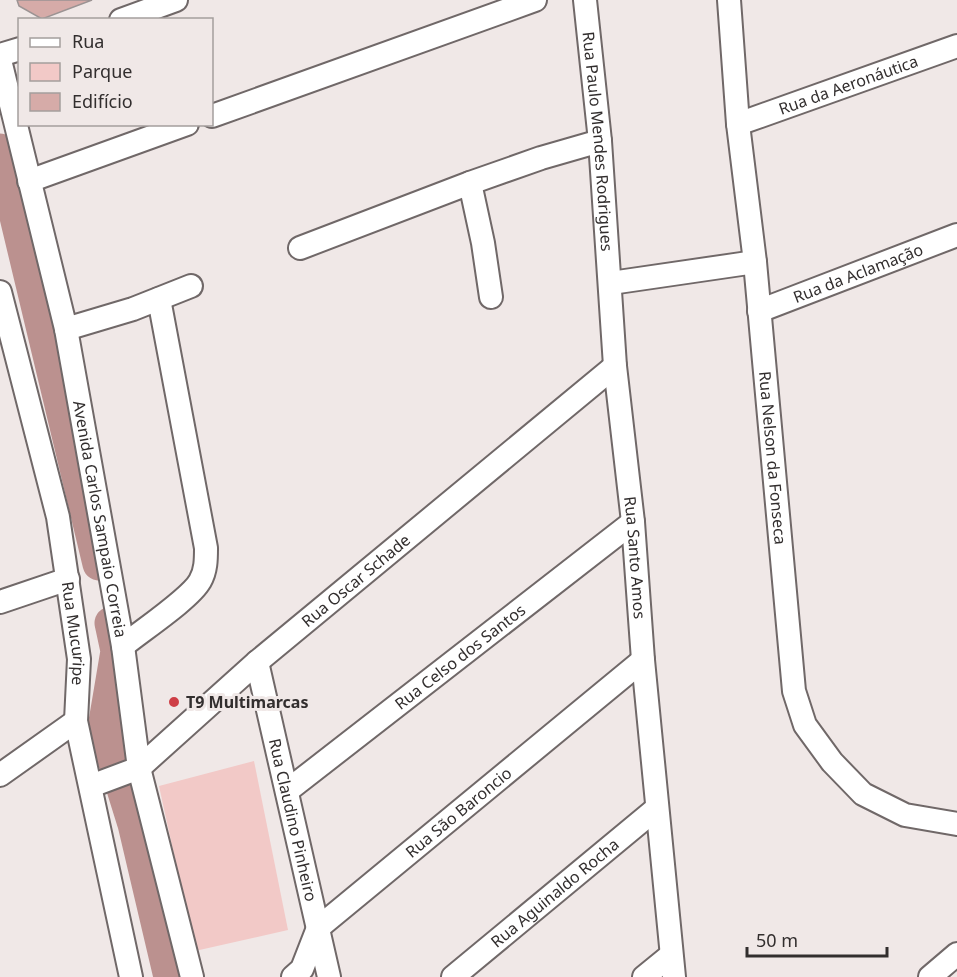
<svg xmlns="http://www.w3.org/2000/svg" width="957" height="977" viewBox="0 0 957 977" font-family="'Noto Sans',sans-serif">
<rect width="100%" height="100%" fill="#f0e8e7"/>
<!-- green -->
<path fill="#f2c9c7" d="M254,761l34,169 -93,21 -36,-165z"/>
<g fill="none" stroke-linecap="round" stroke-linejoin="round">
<!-- river -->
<g stroke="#bb918f" stroke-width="33">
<path d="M0,150l99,414"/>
<path d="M111,623l6,28 -13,77 30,96 36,153"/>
</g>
</g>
<!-- building -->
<path fill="#d6aba8" stroke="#9b9393" stroke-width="1.5" d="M17,0h75l-50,19 -23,-13z"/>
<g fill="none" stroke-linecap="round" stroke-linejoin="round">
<!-- minor casing -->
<g stroke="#706868" stroke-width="26">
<g id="minor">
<path id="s1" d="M585,0l15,141 15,225 18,156 10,138 31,317"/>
<path id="s2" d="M729,0l9,124 17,138 39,429 11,34 27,37 31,32 42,21 52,9"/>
<path d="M121,20l55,-20"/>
<path d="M0,55l20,-6"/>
<path id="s3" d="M0,60l66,269 57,317 16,122 53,209"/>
<path d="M212,116l323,-116"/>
<path id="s4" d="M738,124l219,-78"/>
<path d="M29,181l158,-57"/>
<path d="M300,248l170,-65"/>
<path d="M611,283l144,-21"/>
<path id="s5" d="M0,292l58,225 21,142 -3,62 55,256"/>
<path d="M491,297l-8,-54 -13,-60 71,-25 59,-17"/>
<path id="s6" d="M759,311l198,-76"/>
<path d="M66,329l67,-20 58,-23"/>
<path d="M0,602l68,-23"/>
<path d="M123,646c18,-15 67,-47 77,-65 6,-10 6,-22 6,-33l-47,-249"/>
<path id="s7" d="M257,662l72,315"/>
<path d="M0,775l76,-54"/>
<path id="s8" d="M91,786l48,-18 118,-106 358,-296"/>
<path id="s9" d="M287,791l346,-269"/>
<path id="s10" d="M293,977l9,-8 16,-41 325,-268"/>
<path id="s11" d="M453,977l204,-169"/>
<path d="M644,977l27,-22"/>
<path d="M930,977l27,-23"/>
</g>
</g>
<!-- minor -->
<use href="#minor" stroke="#fff" stroke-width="22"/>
</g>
<!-- markers -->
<circle fill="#ce3e46" stroke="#f0e8e7" stroke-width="2" cx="174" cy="702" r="6"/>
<g text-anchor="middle" stroke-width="6" stroke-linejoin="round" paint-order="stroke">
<!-- street labels -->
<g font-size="16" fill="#322e2e" stroke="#f0e8e7">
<text dy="6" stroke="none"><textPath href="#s4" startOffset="117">Rua da Aeronáutica</textPath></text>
<text dy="6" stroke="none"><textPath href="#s1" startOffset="142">Rua Paulo Mendes Rodrigues</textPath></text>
<text dy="6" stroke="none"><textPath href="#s6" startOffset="106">Rua da Aclamação</textPath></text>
<text dy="6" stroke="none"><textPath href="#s2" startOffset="460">Rua Nelson da Fonseca</textPath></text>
<text dy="6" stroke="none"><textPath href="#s3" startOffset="470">Avenida Carlos Sampaio Correia</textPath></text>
<text dy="6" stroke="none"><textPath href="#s1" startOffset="560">Rua Santo Amos</textPath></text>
<text dy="6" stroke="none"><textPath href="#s8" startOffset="338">Rua Oscar Schade</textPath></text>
<text dy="6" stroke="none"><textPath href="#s5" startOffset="350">Rua Mucuripe</textPath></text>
<text dy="6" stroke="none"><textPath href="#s9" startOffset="219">Rua Celso dos Santos</textPath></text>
<text dy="6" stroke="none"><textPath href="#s10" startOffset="238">Rua São Baroncio</textPath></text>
<text dy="6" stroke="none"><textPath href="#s7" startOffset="162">Rua Claudino Pinheiro</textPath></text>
<text dy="6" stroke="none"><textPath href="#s11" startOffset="132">Rua Aguinaldo Rocha</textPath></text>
</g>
<!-- poi labels -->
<g font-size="16" font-weight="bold" fill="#322e2e" stroke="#f0e8e7" text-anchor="start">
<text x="186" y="708">T9 Multimarcas</text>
</g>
</g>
<!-- legend -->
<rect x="18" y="18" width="195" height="108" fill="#f0e8e7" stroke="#a49e9d" stroke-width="1.5"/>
<rect x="30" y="38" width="30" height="9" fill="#ffffff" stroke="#a49e9d" stroke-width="1.5"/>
<text x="72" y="48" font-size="18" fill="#322e2e">Rua</text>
<rect x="30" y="63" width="30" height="18" fill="#f2c9c7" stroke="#a49e9d" stroke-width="1.5"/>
<text x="72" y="78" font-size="18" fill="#322e2e">Parque</text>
<rect x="30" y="93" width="30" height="18" fill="#d6aba8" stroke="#a49e9d" stroke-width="1.5"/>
<text x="72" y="108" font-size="18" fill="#322e2e">Edifício</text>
<!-- scale -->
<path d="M747 947v9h140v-9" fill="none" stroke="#322e2e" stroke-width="3"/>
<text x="756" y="947" font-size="18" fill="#322e2e" stroke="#f0e8e7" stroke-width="4.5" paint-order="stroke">50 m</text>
</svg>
